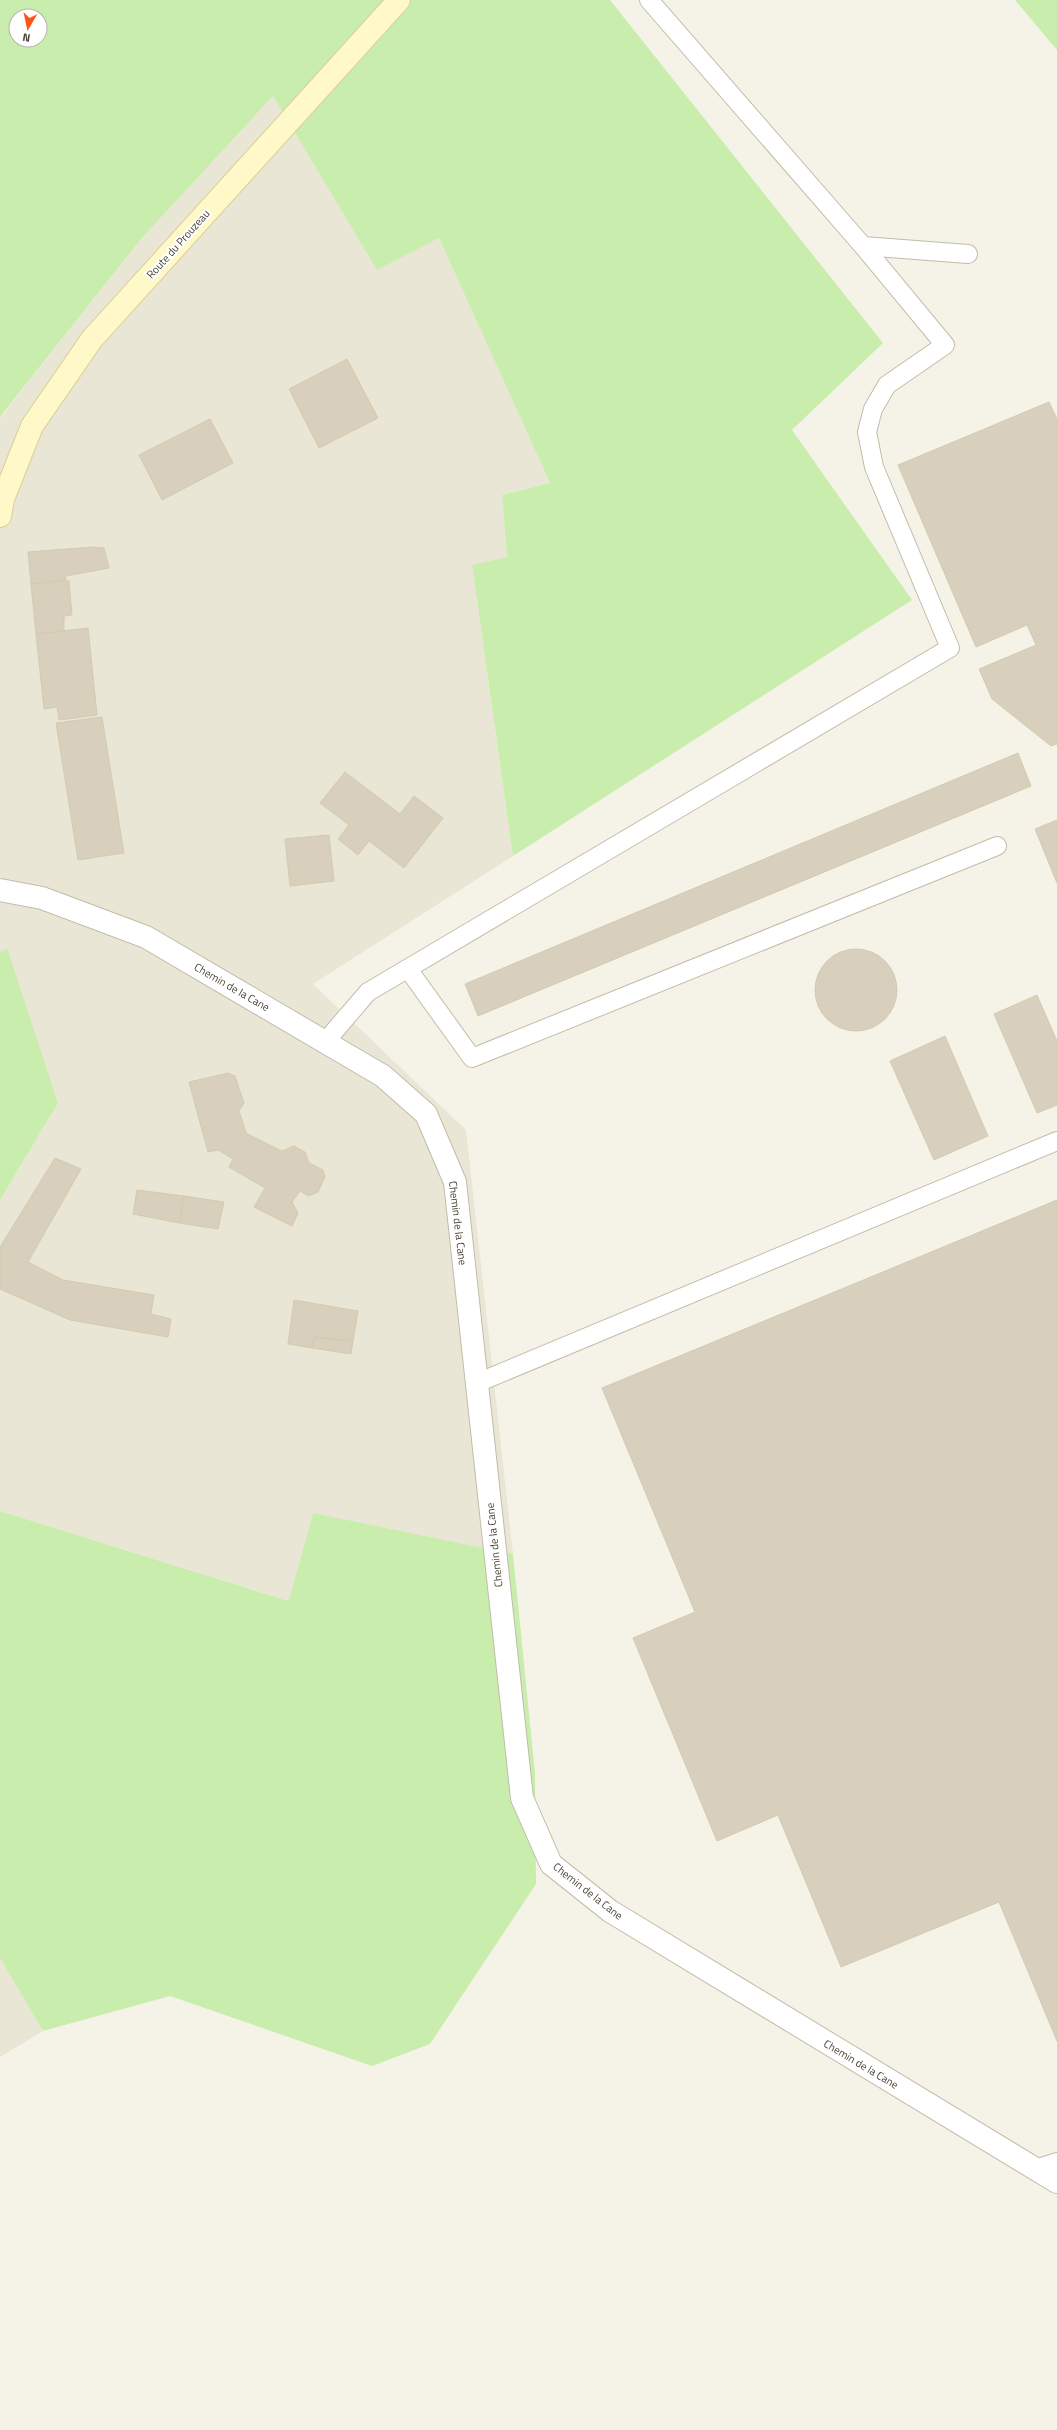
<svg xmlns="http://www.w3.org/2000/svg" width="1057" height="2430" viewBox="0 0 1057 2430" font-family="'Titillium Web',sans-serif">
<rect width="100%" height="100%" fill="#f5f3e8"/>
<!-- residential -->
<g fill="#eae6d5">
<path d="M273,96l104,173 62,-31 111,245 -48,12 5,62 -35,9 41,290 -200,128 153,146 47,424 -200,-40 -23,87 -290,-90v-311l58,-97 -52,-155 -6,4v-534l141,-179z"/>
<path d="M0,1958l43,73 -43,26z"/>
</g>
<!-- green -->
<g fill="#c9edad" fill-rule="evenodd">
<path d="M0,0h610l273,343 -91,87 120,170 -399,256 -41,-291 35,-8 -5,-62 48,-12 -111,-245 -62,32 -104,-174 -132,143 -141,178zM16,16h24v24h-24z"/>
<path d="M1015,0h42v50z"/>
<path d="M7,948l51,155 -58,97v-248z"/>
<path d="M0,1511l289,90 24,-88 200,41 22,219 1,111 -106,160 -58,22 -202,-70 -127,35 -43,-73z"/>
</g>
<!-- building -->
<g fill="#d8d0bc" stroke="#d4caaf">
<path d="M347,359l31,59 -59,30 -30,-59z"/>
<path d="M1049,402l8,17v325l-6,2 -59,-47 -13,-30 57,-24 -9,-20 -51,22 -78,-182z"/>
<path d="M210,419l23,44 -71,37 -23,-45z"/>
<path d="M93,547l11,1 5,20 -43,8 -1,4 -34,4 -3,-32z"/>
<path d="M65,580l4,1 3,34 -8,1v16l-28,2 -5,-50z"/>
<path d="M88,628l9,87 -38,5 -2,-13 -13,2 -8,-75z"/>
<path d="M102,717l22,136 -46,7 -22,-137z"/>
<path d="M1018,753l13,33 -553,230 -13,-32z"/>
<path d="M345,772l55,42 14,-18 29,22 -39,50 -35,-27 -11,14 -20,-16 11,-14 -29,-22z"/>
<path d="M1057,820v63l-22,-54z"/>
<path d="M329,835l5,46 -44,5 -5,-47z"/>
<circle cx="856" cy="990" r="41"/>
<path d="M1037,995l20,46v64l-20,8 -43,-99z"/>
<path d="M945,1036l43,100 -54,24 -44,-99z"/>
<path d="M228,1073l7,3 9,27 -5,8 7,22 36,18 12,-5 11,6 4,11 14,7 2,7 -7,15 -10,4 -8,-5 -8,11 6,11 -6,13 -38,-19 11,-19 -36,-21 4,-8 -15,-9 -10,2 -19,-70z"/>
<path d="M55,1158l26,11 -53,93 35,18 91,15 -3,19 20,5 -3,18 -98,-17 -70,-31v-42z"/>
<path d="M137,1190l47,6 -5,27 -46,-9z"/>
<path d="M184,1196l40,6 -6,27 -39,-6z"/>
<path d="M1057,1200v841l-58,-139 -158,65 -63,-152 -61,26 -84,-203 62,-26 -93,-224z"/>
<path d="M294,1300l64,11 -5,30 -39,-4 -2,11 -24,-4z"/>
<path d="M314,1337l39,4 -2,13 -39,-6z"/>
</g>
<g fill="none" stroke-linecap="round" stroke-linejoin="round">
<!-- lane casing -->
<g stroke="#c2bca9" stroke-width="20">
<g id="lane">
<path d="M649,0l214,246 105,8"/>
<path d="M408,969l64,89 525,-212"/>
<path d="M325,1042l43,-50 582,-344 -76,-181 -7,-35 6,-23 14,-24 58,-40 -82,-99"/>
<path d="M477,1383l580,-242"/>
<path d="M1035,2169l22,-7"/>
</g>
</g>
<!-- street casing -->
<g stroke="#c2bca9" stroke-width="24">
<path id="street" d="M0,890l42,8 104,39 237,139 43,38 29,68 67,616 29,66 59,47 447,271"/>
</g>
<!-- secondary casing -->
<g stroke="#dacf94" stroke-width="24">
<path id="secondary" d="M0,516l3,-17 29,-73 60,-87 307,-339"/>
</g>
<!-- lane -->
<use href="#lane" stroke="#fff" stroke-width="18"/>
<!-- street -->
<use href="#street" stroke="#fff" stroke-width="22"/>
<!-- secondary -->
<use href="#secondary" stroke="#fff8c8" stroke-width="22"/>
</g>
<g text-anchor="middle" stroke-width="4" stroke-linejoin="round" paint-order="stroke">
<!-- street labels -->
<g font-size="11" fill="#4a4436" stroke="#fff">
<text transform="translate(178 244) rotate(-48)" y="4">Route du Prouzeau</text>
<text transform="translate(232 987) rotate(30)" y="4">Chemin de la Cane</text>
<text transform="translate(458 1223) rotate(83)" y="4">Chemin de la Cane</text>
<text transform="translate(494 1545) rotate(-96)" y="4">Chemin de la Cane</text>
<text transform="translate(588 1891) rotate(38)" y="4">Chemin de la Cane</text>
<text transform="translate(861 2064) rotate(31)" y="4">Chemin de la Cane</text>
</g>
</g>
<!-- north arrow -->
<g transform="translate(28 28) rotate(189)"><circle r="19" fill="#ffffff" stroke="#b7b4af"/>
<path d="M0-3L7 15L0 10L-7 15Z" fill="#ff5415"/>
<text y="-6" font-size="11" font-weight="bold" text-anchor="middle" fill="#4a4436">N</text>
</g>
</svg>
